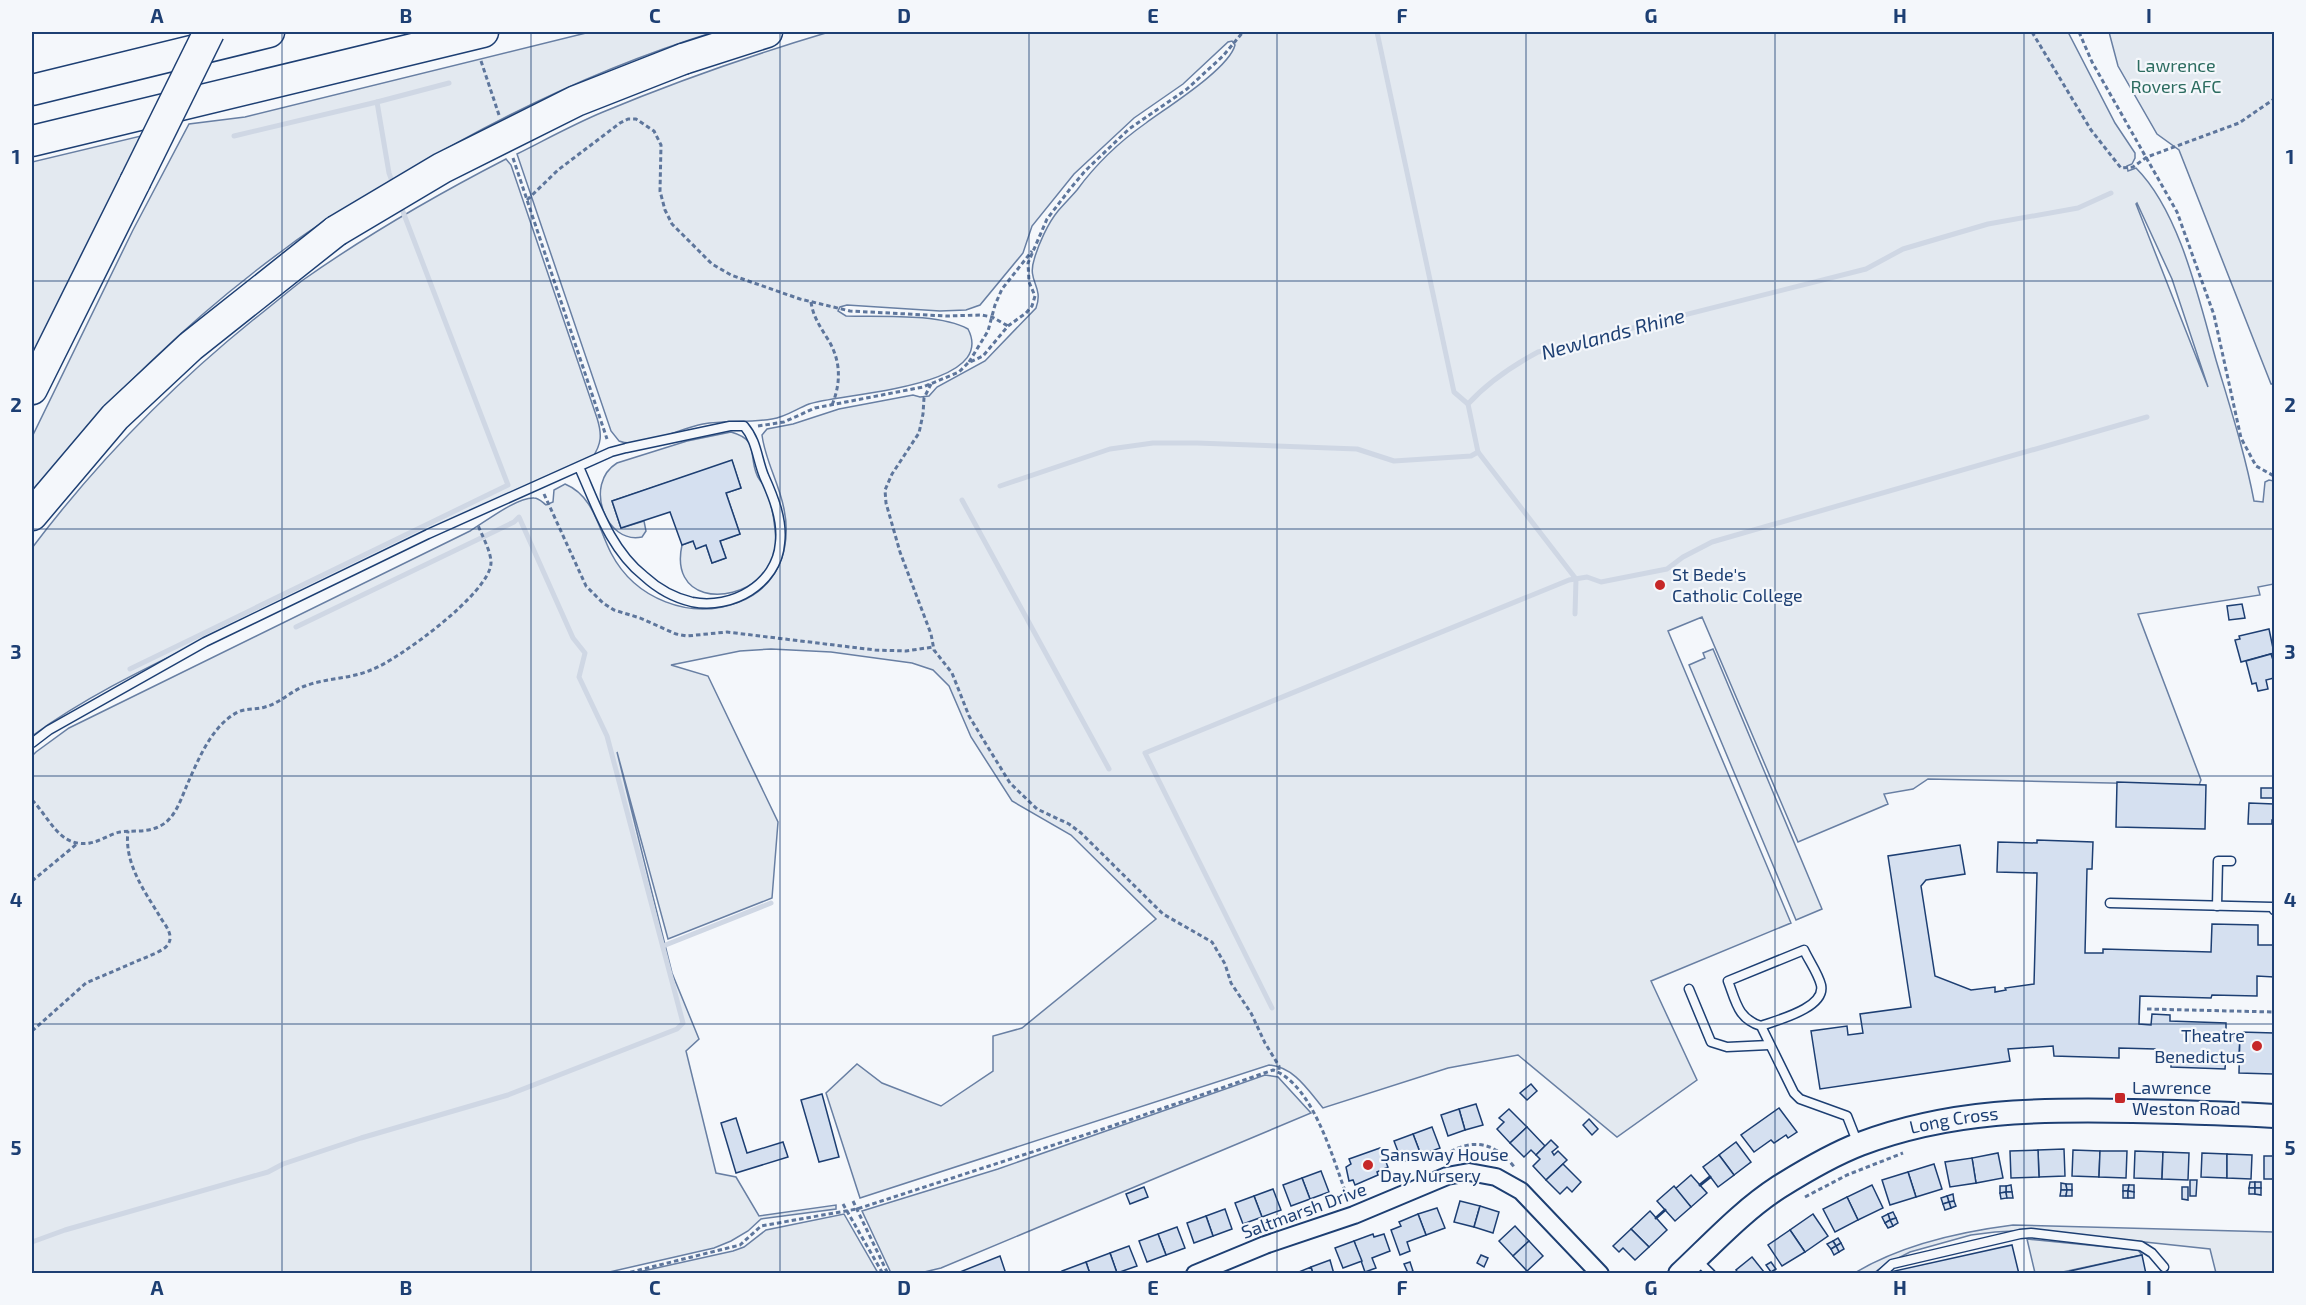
<svg xmlns="http://www.w3.org/2000/svg" width="2306" height="1305" viewBox="0 0 2306 1305" font-family="'Exo 2',sans-serif">
<rect width="100%" height="100%" fill="#f4f7fb"/>
<!-- green -->
<g fill="#e3e9f0" stroke="#687fa3" stroke-width="1.5" fill-rule="evenodd">
<path d="M590,32h124c-110,34 -211,82 -309,141 -40,24 -82,47 -119,75 -93,68 -184,154 -254,246v-57l101,-207 56,-106 56,-7z"/>
<path d="M829,32h1239l47,91 20,30v5l-3,6 -5,2 1,5 8,-3c44,44 63,132 80,192 14,47 29,93 38,141l9,1 2,-20 4,-2 5,1v103l-16,3 2,8 -122,19 63,166 -2,5 -271,-6 -15,10 -29,5 4,10 -90,38 -96,-225 -34,14 123,292 -140,58 46,99 -80,57 -99,-82 -70,13 -125,40c-15,-18 -29,-41 -54,-43l-409,133 -34,-105 31,-29 25,19 59,23 52,-35v-35l29,-8 134,-109 -85,-84 -59,-34 -41,-64 -22,-51 -16,-16 -21,-7 -81,-11 -60,-3 -31,2 -69,14 37,11 70,146 -6,76 -104,41 -51,-187 55,221 27,66 -13,12 30,122 20,4 23,39 77,-11v4l-75,10 -13,12 -17,10 -17,7 -109,25h-573v-517l4,-4 33,-24 401,-197c15,-9 47,-34 64,-33 5,0 8,4 12,7l7,-3 1,-12 11,-6c29,12 33,44 46,69 24,46 79,68 128,49 39,-15 53,-54 45,-93 -5,-26 -19,-49 -22,-74l5,-6 26,-5 46,-15 74,-14 7,2 9,-1 8,-9 48,-26 51,-53c8,-22 -9,-26 -2,-48 4,-15 14,-37 24,-49 6,-7 13,-14 19,-21 19,-26 42,-48 69,-67 20,-15 83,-54 89,-78l-3,-4 -4,1 -45,42 -49,34 -60,56 -42,52 -9,27 -43,52 -14,5 -26,1 -93,-6 -7,2 -2,4 8,5c34,1 93,-3 122,13 31,60 -129,64 -159,75 -13,5 -23,13 -37,15 -23,4 -47,1 -69,5 -23,4 -64,26 -84,17l-8,-10 -94,-277c28,-14 57,-30 86,-42 74,-31 149,-57 226,-80zM2137,203l35,76 36,108 -72,-183z"/>
<path d="M2109,32h165v352h-3l-92,-234 -22,-16 -39,-68z"/>
<path d="M145,135l-113,226v-199z"/>
<path d="M506,159l5,6 86,253c5,16 5,26 -5,40 -119,54 -237,108 -354,165 -70,35 -143,67 -206,113v-188c65,-86 137,-160 221,-228 17,-13 33,-27 50,-40 64,-45 133,-85 203,-121z"/>
<path d="M731,432c29,8 17,23 26,43 2,6 8,10 10,16 6,17 14,60 4,77 -2,3 -7,6 -10,9 -34,30 -91,22 -79,-32l11,-4 3,7 10,-3 6,18 14,-5 -6,-17 20,-7 -14,-41 15,-5 -9,-27 -120,40 9,27 23,-7 2,10 -4,6c-36,8 -59,-53 -25,-74l70,-22z"/>
<path d="M1713,649l109,260 -26,11 -107,-255 16,-7 -2,-5z"/>
<path d="M1265,1075l13,2 33,36 -370,155 -21,5h-29l-29,-62 136,-42z"/>
<path d="M844,1214l34,59h-244l99,-22 11,-4 22,-17z"/>
<path d="M2013,1225l261,7v41h-58l-6,-24 -178,-19 -37,2 -24,3 -61,17 -25,13 -11,8 -21,1c47,-29 105,-42 160,-49z"/>
<path d="M2027,1239l111,11 4,5 -84,18h-23z"/>
</g>
<g fill="none" stroke-linecap="round" stroke-linejoin="round">
<!-- stream -->
<g stroke="#cfd7e4" stroke-width="5">
<path d="M1377,32l77,360 14,12"/>
<path d="M377,102l72,-19"/>
<path d="M234,136l143,-34 12,71 5,14"/>
<path d="M1478,452l98,127 -1,35"/>
<path d="M1000,486l110,-37 43,-6h44l160,6 37,12 77,-5 7,-4 -10,-48c20,-22 44,-38 70,-52l328,-83 37,-20 85,-25 90,-16 33,-15"/>
<path d="M962,500l147,269"/>
<path d="M130,669l378,-184 -108,-281"/>
<path d="M663,946l108,-43"/>
<path d="M1272,1008l-127,-255 424,-173 18,-3 14,5 66,-13 16,-12 29,-15 435,-125"/>
<path d="M32,1242l33,-12 203,-58 15,-8 78,-26 147,-43 169,-66 6,-6 -76,-287 -28,-59 6,-24 -12,-15 -54,-121 -5,5 -218,105"/>
</g>
</g>
<!-- building -->
<g fill="#d5e0f0" stroke="#1d3f73" stroke-width="1.5">
<path d="M732,460l9,28 -15,5 14,41 -20,7 6,17 -14,5 -6,-18 -10,4 -3,-8 -11,4 -12,-33 -49,16 -9,-27z"/>
<path d="M2242,604l3,14 -16,2 -2,-14z"/>
<path d="M2269,629l5,24 -33,9 -6,-22 5,-1 -1,-3z"/>
<path d="M2271,654l2,6h1v18l-8,2 2,9 -10,2 -2,-8 -4,1 -6,-23z"/>
<path d="M2117,782l89,3 -1,44 -89,-2z"/>
<rect x="2261" y="788" width="13" height="10"/>
<path d="M2249,803l25,1v16h-2v4h-24z"/>
<path d="M2037,840l56,2 -1,27h-5l-2,84h18v-4l108,3 1,-28 46,1v20h16v32l-17,-1v20l-45,-1 -1,3 -71,-2 -1,28 12,1 1,-11 18,1v6l56,2v13l14,1 -1,19h-13l-1,13 -54,-2v-10h-16v-8l-36,-1v10l-65,-2 -1,-10 -45,3 2,12 -190,28 -9,-58 36,-5 1,9 15,-2 -3,-19 51,-7 -23,-151 72,-11 5,29 -39,6 -5,6 14,90 36,14 24,-3v5l11,-2 -1,-2 29,-4 3,-111 -40,-1 1,-30 39,1z"/>
<path d="M2240,1032l34,1 -1,41 -34,-1z"/>
<path d="M1531,1084l6,7 -10,9 -7,-7z"/>
<path d="M822,1094l17,63 -20,5 -18,-62z"/>
<path d="M1476,1104l7,21 -18,5 -6,-21z"/>
<path d="M1779,1108l18,24 -9,6 -2,-3 -12,8 -3,-3 -17,12 -13,-17z"/>
<path d="M1459,1109l6,21 -17,6 -7,-21z"/>
<path d="M1509,1109l18,18 -17,16 -13,-14 7,-7 -5,-4z"/>
<path d="M736,1118l11,35 36,-11 5,15 -52,16 -15,-50z"/>
<path d="M1589,1119l9,10 -6,6 -9,-10z"/>
<path d="M1432,1127l8,21 -19,7 -8,-21z"/>
<path d="M1527,1127l18,19 -9,9 -5,-5 -7,7 -14,-14z"/>
<path d="M1413,1134l8,21 -19,7 -8,-21z"/>
<path d="M1551,1140l7,7 -6,5 2,3 4,-4 9,9 -21,20 -13,-14 7,-7 -4,-4z"/>
<path d="M1736,1142l15,20 -17,13 -15,-20z"/>
<path d="M1380,1148l8,19 -11,5 1,3 -23,10 -2,-5 -4,1 -3,-14 5,-3 -2,-5z"/>
<path d="M2064,1149l1,27 -26,1 -1,-27z"/>
<path d="M2038,1150l1,27 -28,1 -1,-27z"/>
<path d="M2073,1150l27,1 -1,26 -27,-1z"/>
<path d="M2100,1151h27l-1,27 -27,-1z"/>
<path d="M2135,1151l28,1 -1,27 -28,-1z"/>
<path d="M2163,1152l26,1 -1,27 -26,-1z"/>
<path d="M1998,1153l5,25 -27,5 -4,-25z"/>
<path d="M2202,1153l25,1v24l-26,-1z"/>
<path d="M2227,1154l25,1 -1,24 -24,-1z"/>
<path d="M1719,1155l15,20 -16,12 -15,-20z"/>
<rect x="2264" y="1156" width="10" height="23"/>
<path d="M1972,1158l4,25 -26,4 -5,-25z"/>
<path d="M1563,1164l18,18 -9,10 -5,-5 -7,7 -14,-14z"/>
<path d="M1934,1164l8,25 -26,8 -8,-25z"/>
<path d="M1321,1171l8,21 -19,7 -8,-21z"/>
<path d="M1908,1172l8,25 -26,8 -8,-25z"/>
<path d="M1691,1175l16,18 -16,14 -16,-18z"/>
<path d="M1302,1178l8,21 -19,7 -8,-21z"/>
<path d="M2190,1180h7l-1,16h-6z"/>
<path d="M2250,1182h5v6h-6z"/>
<rect x="2255" y="1182" width="6" height="6"/>
<path d="M2061,1183l5,1 1,6h-6z"/>
<path d="M2066,1184h6v6h-5z"/>
<path d="M1872,1185l11,23 -25,12 -11,-23z"/>
<path d="M2011,1185l1,7h-6v-6z"/>
<path d="M2123,1185h6l-1,6h-5z"/>
<path d="M2129,1185h5v7l-6,-1z"/>
<path d="M1674,1186l17,21 -16,14 -18,-20z"/>
<path d="M2000,1186h6v6l-6,1z"/>
<path d="M1144,1187l4,10 -18,7 -4,-10z"/>
<path d="M2182,1187h6v13l-6,-1z"/>
<rect x="2249" y="1188" width="6" height="6"/>
<path d="M2255,1188h6v7l-6,-1z"/>
<path d="M1273,1189l8,21 -19,7 -8,-21z"/>
<path d="M2061,1190h6l-1,6h-6z"/>
<path d="M2067,1190h5v6h-6z"/>
<rect x="2123" y="1191" width="5" height="7"/>
<path d="M2128,1191l6,1v6h-6z"/>
<path d="M2006,1192l1,6 -6,1 -1,-6z"/>
<path d="M2006,1192h6l1,6h-6z"/>
<path d="M1953,1194l1,7 -5,1 -2,-6z"/>
<path d="M1254,1196l8,21 -19,7 -8,-21z"/>
<path d="M1947,1196l2,6 -6,2 -2,-6z"/>
<path d="M1847,1197l11,23 -23,12 -12,-23z"/>
<path d="M1460,1201l20,5 -6,21 -20,-5z"/>
<path d="M1954,1201l2,5 -5,2 -2,-6z"/>
<path d="M1949,1202l2,6 -6,2 -2,-6z"/>
<path d="M1480,1206l19,6 -6,21 -19,-6z"/>
<path d="M1437,1208l8,20 -19,7 -8,-21z"/>
<path d="M1225,1209l7,20 -19,7 -7,-20z"/>
<path d="M1650,1211l17,19 -18,17 -18,-18z"/>
<path d="M1893,1212l3,6 -6,2 -2,-6z"/>
<path d="M1418,1214l8,21 -19,7 3,9 -10,4 -9,-25 10,-4 -2,-4z"/>
<path d="M1813,1214l15,22 -23,16 -15,-22z"/>
<path d="M1888,1214l2,6 -5,3 -3,-6z"/>
<path d="M1206,1216l7,20 -19,7 -7,-20z"/>
<path d="M1896,1218l2,5 -5,3 -3,-6z"/>
<path d="M1890,1220l3,6 -5,2 -3,-5z"/>
<path d="M1515,1226l14,15 -16,15 -14,-15z"/>
<path d="M1177,1227l8,21 -19,7 -8,-21z"/>
<path d="M1631,1229l18,18 -14,13 -12,-12 -4,4 -6,-6z"/>
<path d="M1790,1230l15,22 -23,14 -14,-21z"/>
<path d="M1158,1234l8,21 -19,7 -8,-21z"/>
<path d="M1373,1234l1,3 10,-3 6,17 -18,7 4,10 -11,4 -11,-31z"/>
<path d="M1838,1238l3,5 -5,3 -3,-5z"/>
<path d="M1354,1241l8,20 -19,7 -8,-20z"/>
<path d="M1529,1241l14,15 -16,15 -14,-15z"/>
<path d="M1833,1241l3,5 -5,3 -4,-5z"/>
<path d="M1841,1243l3,6 -5,3 -3,-6z"/>
<path d="M2012,1245l7,29h-129v-2z"/>
<path d="M1129,1246l8,20 -20,7 -7,-20z"/>
<path d="M1836,1246l3,6 -5,3 -3,-6z"/>
<path d="M1110,1253l7,20 -27,1 -4,-12z"/>
<path d="M1481,1255l7,3 -4,9 -7,-4z"/>
<path d="M2142,1255l4,19h-76v-3z"/>
<path d="M1000,1256l6,18h-51z"/>
<path d="M1752,1257l12,15 -2,2h-23l-3,-4z"/>
<path d="M1330,1260l4,14h-21l-2,-7z"/>
<path d="M1086,1262l4,12h-27l-1,-3z"/>
<path d="M1410,1262l3,9 -5,2 -4,-9z"/>
<path d="M1771,1262l5,7 -5,3 -5,-7z"/>
<path d="M1311,1267l2,7h-19z"/>
</g>
<g fill="none" stroke-linecap="round" stroke-linejoin="round">
<!-- lane casing -->
<g stroke="#1d3f73" stroke-width="11">
<g id="lane">
<path d="M32,743l17,-13 156,-88 223,-108 183,-82 15,-4 104,-22h14c13,15 13,33 20,50 9,20 19,44 16,67 -3,41 -48,67 -88,59 -17,-4 -35,-14 -48,-26 -34,-27 -48,-71 -65,-109"/>
<path d="M2110,903l162,4 2,3"/>
<path d="M2217,906l1,-45h13"/>
<path d="M1689,989l22,53 16,5 42,-2"/>
<path d="M1761,1026c16,-6 65,-18 60,-41 -3,-12 -12,-24 -17,-35l-76,31c8,21 10,38 33,45l33,67 6,6 47,17 11,28"/>
<path d="M1696,1259l15,15"/>
<path d="M1881,1274l11,-10 128,-30 11,-1 110,13 11,7 12,14"/>
</g>
</g>
<!-- street casing -->
<g stroke="#1d3f73" stroke-width="20">
<path id="street" d="M1195,1274l70,-29 89,-30 93,-39 22,-4 27,5 25,14 79,83"/>
</g>
<!-- secondary casing -->
<g stroke="#1d3f73" stroke-width="26">
<g id="secondary">
<path id="s1" d="M1680,1274c32,-30 62,-63 99,-87 24,-15 55,-33 81,-43 90,-34 179,-35 273,-33 47,1 94,2 141,5"/>
</g>
</g>
<!-- highway casing -->
<g stroke="#1d3f73" stroke-width="33">
<g id="highway">
<path d="M683,59l84,-27"/>
<path d="M32,90l237,-58"/>
<path d="M32,141l451,-109"/>
<path d="M32,389l103,-207"/>
<path d="M32,515l83,-98 76,-71 145,-115"/>
</g>
</g>
<!-- path -->
<g stroke="#5e769c" stroke-width="3" stroke-dasharray="4.5 3" stroke-linecap="butt">
<path d="M2032,32l59,98 30,38 12,-1 14,-10 92,-34 35,-24"/>
<path d="M2079,32l13,30 85,150 37,103 27,123 15,28 18,10"/>
<path d="M481,61l18,54"/>
<path d="M513,158l94,281"/>
<path d="M527,200l31,-30 62,-47 8,-4h8l18,12 7,14 -1,46 5,19 7,14 40,40 19,11 69,24 50,12 96,5 35,-1 11,2 16,9"/>
<path d="M811,302c2,15 10,26 18,39 12,21 12,42 3,64"/>
<path d="M969,362l19,-31 7,-26 7,-16 30,-38"/>
<path d="M931,384l-7,14 -1,16 -4,19 -27,41 -7,16 1,13 14,49 31,82 3,16 18,23 17,43 20,33 21,34 27,26 32,15 12,9 82,81 49,28 13,22 6,19 20,30 14,30 14,23v6"/>
<path d="M758,426l26,-4 31,-14 108,-21 36,-15 9,-9 15,-7 25,-30 18,-13 6,-7 3,-10 -6,-14 -1,-19 19,-44 23,-30 15,-18 44,-42 58,-40 36,-33 20,-24"/>
<path d="M544,494l42,92 17,17 11,7 26,8 36,16 11,2 40,-4 148,18 31,1 27,-4"/>
<path d="M32,800c18,18 27,48 58,43 11,-2 20,-9 30,-11 14,-2 27,1 40,-6 15,-7 21,-27 27,-41 11,-25 25,-60 51,-73 9,-4 18,-2 27,-5 15,-4 26,-16 40,-21 21,-8 45,-7 66,-16 27,-10 119,-77 120,-107 0,-12 -9,-27 -13,-38"/>
<path d="M32,881l46,-38"/>
<path d="M2147,1009l127,3"/>
<path d="M32,1031l54,-48 70,-30c8,-4 15,-8 14,-17 -1,-8 -8,-15 -11,-21 -16,-26 -35,-53 -31,-84"/>
<path d="M1438,1160c29,-22 54,-22 77,8"/>
<path d="M1805,1197l42,-22 56,-22"/>
<path d="M853,1201l35,73"/>
<path d="M843,1204l40,70"/>
<path d="M623,1274l117,-29 21,-19 96,-17 252,-82 164,-57c41,15 60,90 75,129"/>
</g>
<!-- lane -->
<use href="#lane" stroke="#f4f7fb" stroke-width="8"/>
<!-- street -->
<use href="#street" stroke="#f4f7fb" stroke-width="16"/>
<!-- secondary -->
<use href="#secondary" stroke="#f4f7fb" stroke-width="22"/>
<!-- highway -->
<use href="#highway" stroke="#f4f7fb" stroke-width="30"/>
<!-- highway-bridge casing -->
<g stroke="#1d3f73" stroke-width="33" stroke-linecap="butt">
<g id="highway-bridge">
<path d="M135,182l74,-150"/>
<path d="M336,231l106,-63 134,-67 107,-42"/>
</g>
</g>
<!-- highway-bridge -->
<use href="#highway-bridge" stroke="#f4f7fb" stroke-width="30"/>
<!-- wall -->
<g stroke="#1d3f73" stroke-width="3">
<path d="M1700,1185l10,-8"/>
<path d="M1656,1218l9,-8"/>
</g>
</g>
<!-- grid -->
<path fill="none" stroke="#1d3f73" stroke-width="1.5" stroke-opacity="0.55" d="M282,32v1242M531,32v1242M780,32v1242M1029,32v1242M1277,32v1242M1526,32v1242M1775,32v1242M2024,32v1242M32,281h2242M32,529h2242M32,776h2242M32,1024h2242"/>
<!-- markers -->
<g fill="#c62828" stroke="#f4f7fb" stroke-width="2">
<circle cx="1660" cy="585" r="6"/>
<circle cx="2257" cy="1046" r="6"/>
<rect x="2114" y="1092" width="12" height="12" rx="3"/>
<circle cx="1368" cy="1165" r="6"/>
</g>
<g text-anchor="middle" stroke-width="4.5" stroke-linejoin="round" paint-order="stroke">
<!-- park labels -->
<g font-size="18" fill="#2c6c60" stroke="#f4f7fb">
<text x="2176" y="72">Lawrence<tspan x="2176" dy="21">Rovers AFC</tspan></text>
</g>
<!-- poi labels -->
<g font-size="18" fill="#1d3f73" stroke="#f4f7fb" text-anchor="start">
<text x="1672" y="581">St Bede's<tspan x="1672" dy="21">Catholic College</tspan></text>
<text x="2245" y="1042" text-anchor="end">Theatre<tspan x="2245" dy="21">Benedictus</tspan></text>
<text x="2132" y="1094">Lawrence<tspan x="2132" dy="21">Weston Road</tspan></text>
<text x="1380" y="1161">Sansway House<tspan x="1380" dy="21">Day Nursery</tspan></text>
</g>
<!-- street labels -->
<g font-size="18" fill="#1d3f73" stroke="#f4f7fb">
<text dy="6" stroke="none"><textPath href="#s1" startOffset="321">Long Cross</textPath></text>
<text transform="translate(1304 1211) rotate(-20)" y="6">Saltmarsh Drive</text>
</g>
<!-- water labels -->
<g font-size="20" font-style="italic" fill="#1d3f73" stroke="#f4f7fb">
<text transform="translate(1613 334) rotate(-15)" y="7">Newlands Rhine</text>
</g>
</g>
<!-- border -->
<rect width="2306" height="1305" fill="none" stroke="#f4f7fb" stroke-width="66"/>
<rect x="33" y="33" width="2240" height="1239" fill="none" stroke="#1d3f73" stroke-width="2"/>
<g font-size="20" text-anchor="middle" font-weight="bold" fill="#1d3f73">
<text x="157" y="23">A</text>
<text x="406" y="23">B</text>
<text x="655" y="23">C</text>
<text x="904" y="23">D</text>
<text x="1153" y="23">E</text>
<text x="1402" y="23">F</text>
<text x="1651" y="23">G</text>
<text x="1900" y="23">H</text>
<text x="2149" y="23">I</text>
<text x="16" y="164">1</text>
<text x="2290" y="164">1</text>
<text x="16" y="412">2</text>
<text x="2290" y="412">2</text>
<text x="16" y="659">3</text>
<text x="2290" y="659">3</text>
<text x="16" y="907">4</text>
<text x="2290" y="907">4</text>
<text x="16" y="1155">5</text>
<text x="2290" y="1155">5</text>
<text x="157" y="1295">A</text>
<text x="406" y="1295">B</text>
<text x="655" y="1295">C</text>
<text x="904" y="1295">D</text>
<text x="1153" y="1295">E</text>
<text x="1402" y="1295">F</text>
<text x="1651" y="1295">G</text>
<text x="1900" y="1295">H</text>
<text x="2149" y="1295">I</text>
</g>
</svg>
